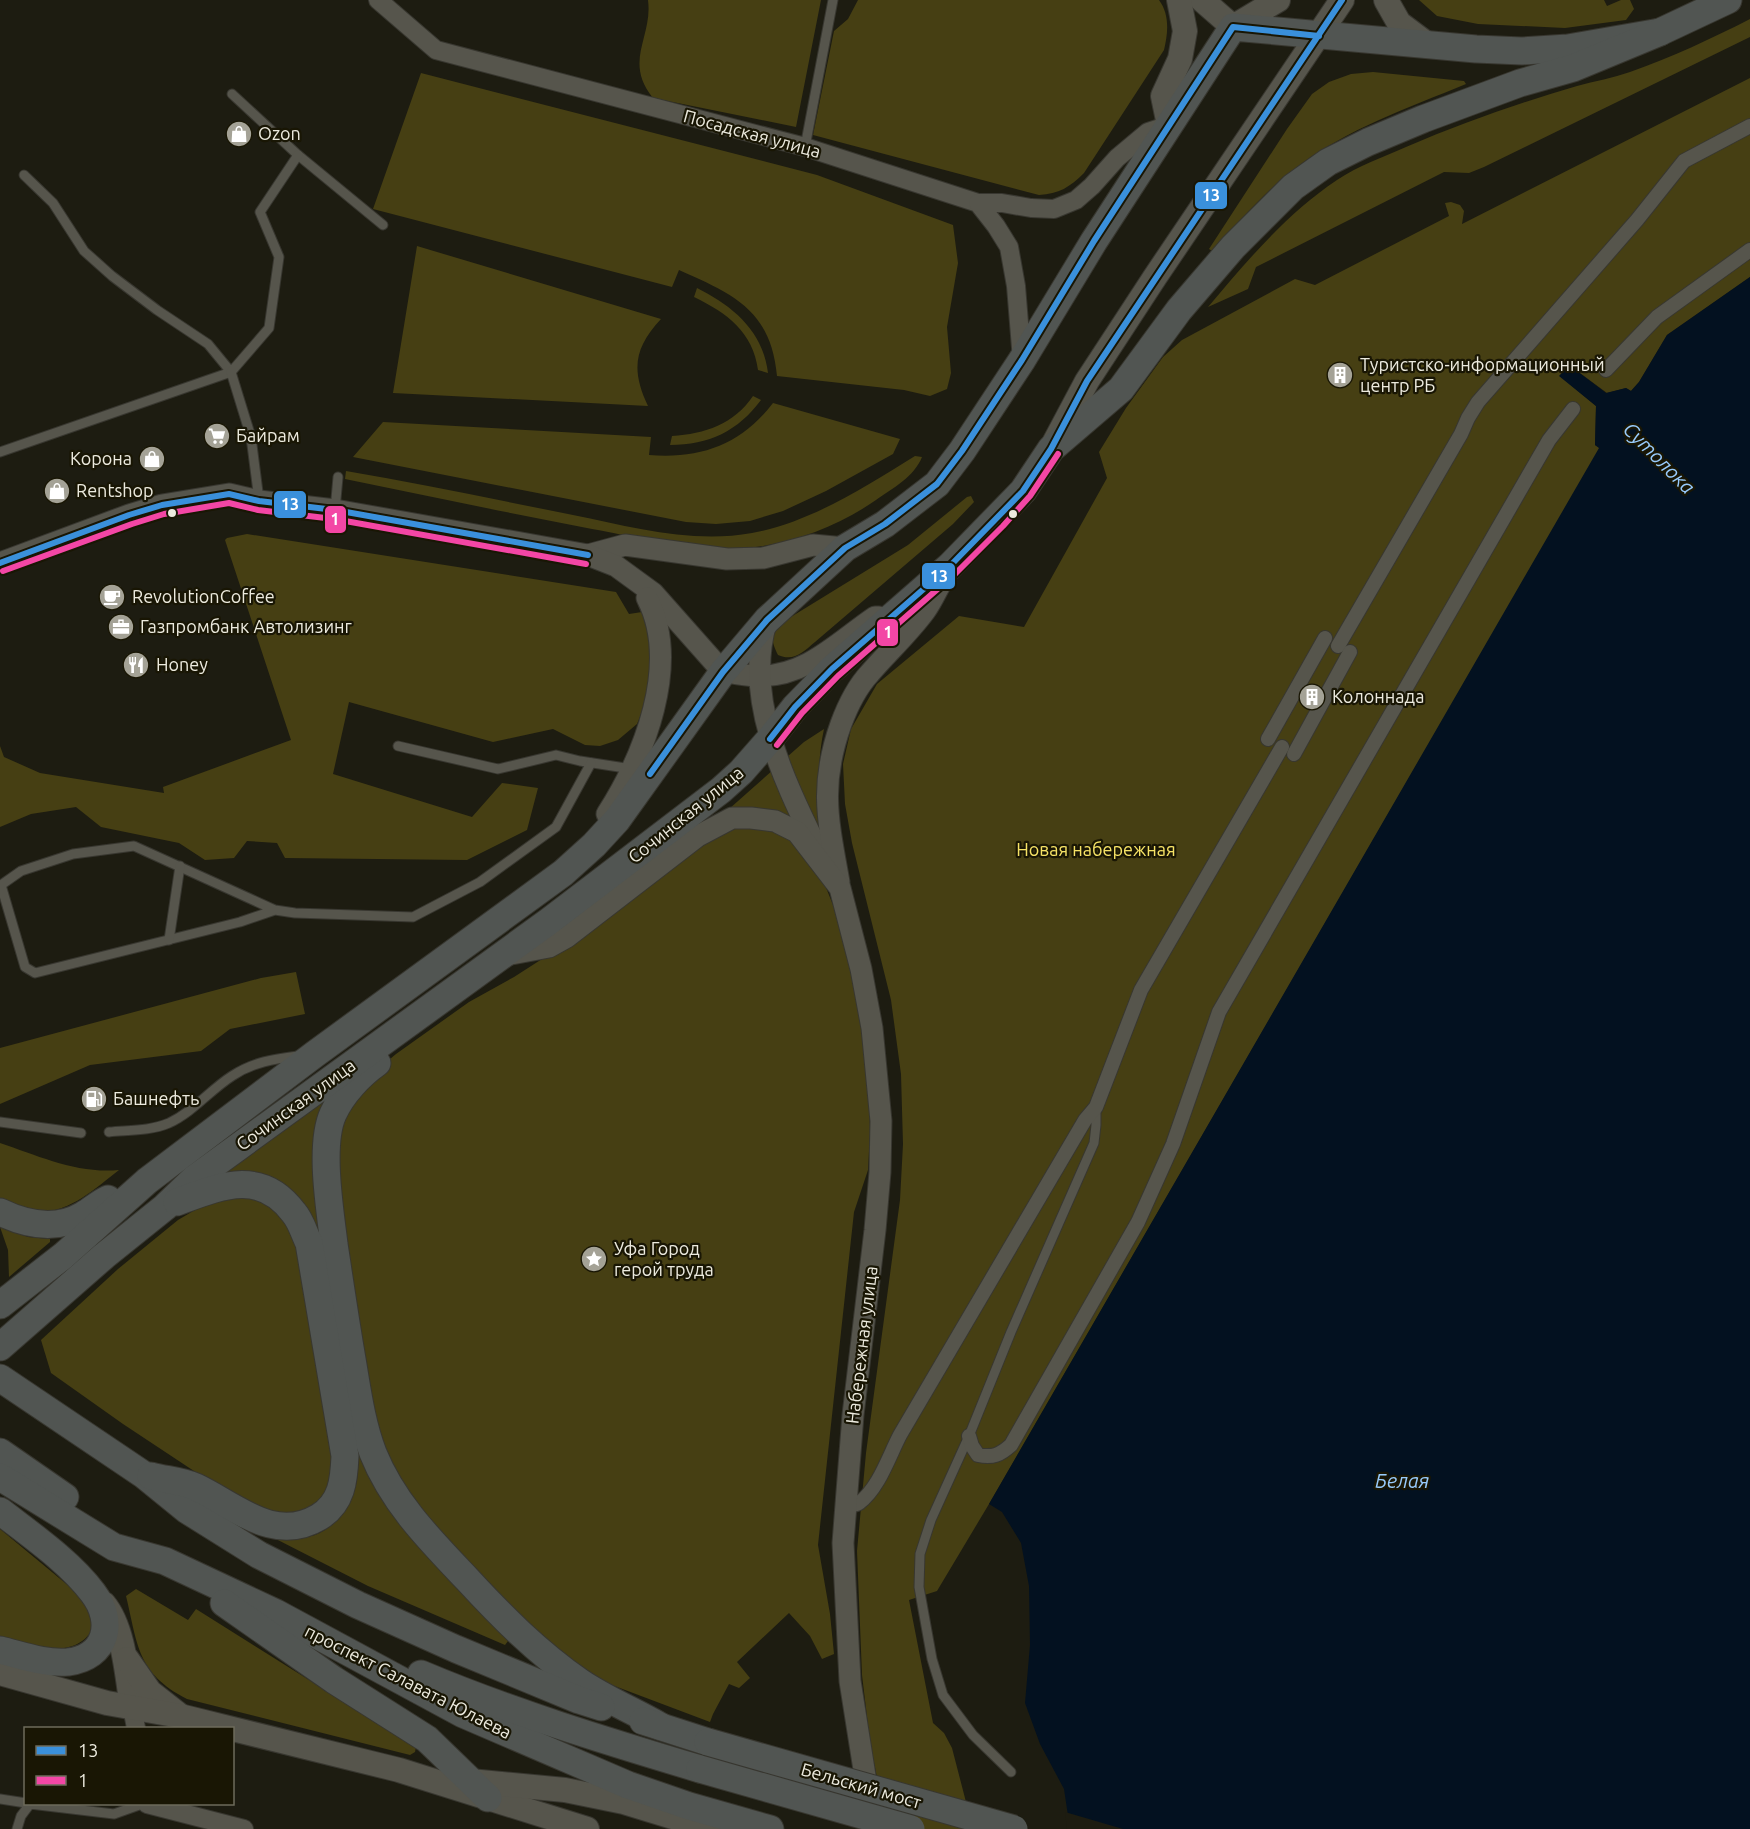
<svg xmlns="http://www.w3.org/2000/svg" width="1750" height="1829" viewBox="0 0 1750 1829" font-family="Ubuntu,sans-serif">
<rect width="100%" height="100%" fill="#1d1c11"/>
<!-- green -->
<g fill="#463f13">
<path d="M648,0h173l-25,127 -143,-29c-30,-37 0,-61 -5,-98z"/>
<path d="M858,0h301c11,15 9,33 5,50l-80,123c-14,14 -25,21 -45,22l-226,-60 21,-104 14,-12z"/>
<path d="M1419,0h185l3,6 14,-6h9l4,9 -8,11 -61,8 -87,-4 -41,-8z"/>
<path d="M1750,19v18l-266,130 -15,6 -25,-1 -188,95 -8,22 -40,18c39,-46 78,-93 129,-127 21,-14 46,-23 69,-33 56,-24 113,-44 171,-61 18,-5 36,-8 53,-14 42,-15 81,-33 120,-53z"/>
<path d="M1373,72l91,9 2,3c-58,24 -119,45 -169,83 -32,24 -58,55 -85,84l-3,-2 78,-120 25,-35 17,-12 22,-8z"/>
<path d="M421,73l396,102 136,50 5,38 -11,64 4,46 -4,16 -17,7 -26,-6 -127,-14c-6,-66 -44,-82 -98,-106l-7,17 -299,-78z"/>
<path d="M1750,78v199l-83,58 -28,47 -8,9 -5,-3 -19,5 -38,-28 -9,11 36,30 -1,39 5,3 -611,1056 -52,87 -28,9 24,123 11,10 8,15 21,81h-86l-17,-87 -8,-67 -5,-124 9,-98 34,-253 3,-56 -2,-70 -10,-74 -39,-157 -7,-39 -2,-40 8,-35 26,-45 82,-68 65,11 83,-149 -8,-26 27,-44 37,-51 19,-17 113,-61 20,6 134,-69 -4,-13 6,-1 9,3 4,6 -2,13z"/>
<path d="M417,246l244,73c-27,29 -30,51 -13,87l-255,-13z"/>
<path d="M697,288c36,18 66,43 71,85l-10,-3c-5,-38 -31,-57 -64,-73z"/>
<path d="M753,396l8,4c-23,31 -52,45 -91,45l2,-9c33,-2 62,-12 81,-40z"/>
<path d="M773,403l127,36 -7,15 -67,37 -43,20 -33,10 -34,3 -30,-2 -333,-65 30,-35 268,15 -2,18c52,4 92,-10 124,-52z"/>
<path d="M915,456l7,1c-8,20 -29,31 -46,43 -44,31 -104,51 -158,49 -40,-1 -87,-13 -126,-20 -83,-16 -165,-33 -247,-50l1,-8c76,13 152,29 227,44 59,12 120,29 179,18 57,-10 115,-47 163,-77z"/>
<path d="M971,496l3,6 -21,22 -138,118c-12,10 -21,20 -37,13 -9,-18 -7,-22 8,-35l122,-75 59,-48z"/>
<path d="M247,534l369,58 13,22 13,-2 10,28 -6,62 -9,22 -19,16 -18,6 -15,-1 -32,-16 -60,13 -144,-40 -16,72 139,43 30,-34 36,5 -11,42 -60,30 -182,-2 -8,-15 -30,-2 -13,17 -29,2 -26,-17 -78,-16 -25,-20 -45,7 -31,13v-81l4,11 36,16 124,20 -1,-6 128,-47 -66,-200 2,-2z"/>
<path d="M824,729c-8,37 -5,73 -1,111l-36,-83 17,-15z"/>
<path d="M774,769l23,52 -68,-12z"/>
<path d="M747,827l22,2 19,8 37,48 14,35 15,62 15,97 1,54 -2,37 -14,42 -36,333 12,69 4,40 -12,5 -12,-23 -21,-23 -52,49 13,16 -11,10 -10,-4 -16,30 -3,8 -122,-46 -94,-81 -99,-116 -24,-65 -33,-227 3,-69 30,-43 25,-21 73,-52 45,-25 42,-27 123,-93 48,-27z"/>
<path d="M296,972l9,42 -75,15 -29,22 -111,14 -90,39v-56l261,-70z"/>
<path d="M336,1089l-13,158c-6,-12 -11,-26 -19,-38 -18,-31 -52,-43 -86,-35z"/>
<path d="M0,1143c39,13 77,31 119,27 -27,21 -56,49 -92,40 -9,-2 -18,-7 -27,-11z"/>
<path d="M251,1196c29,12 34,22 46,50l35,212 -3,36 -22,19 -32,4 -72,-40 -80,-53 -72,-51 -10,-33 77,-71 60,-49 32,-19z"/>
<path d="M0,1227l28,10 22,2v3l-41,35 -1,-27z"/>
<path d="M355,1451h6l146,186 1,4 -3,4 -137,-59 -96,-49c14,1 29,3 43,-2 21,-8 39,-33 42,-55 1,-9 -1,-20 -2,-29z"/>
<path d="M0,1529l76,63 10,11 8,23c-17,37 -64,19 -94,12z"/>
<path d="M136,1589l52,31 8,-11 220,138 -1,5 -5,3 -223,-56c-50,-26 -49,-53 -61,-103z"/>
</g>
<!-- water -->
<path fill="#031120" d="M1750,277v1552h-680l-6,-40 -24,-45 -15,-41 5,-58 -1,-59 -8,-43 -19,-31 -13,-8 610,-1056 -4,-3 1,-39 -37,-30 10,-11 37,28 20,-5 5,3 8,-9 28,-47z"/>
<!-- pier -->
<path fill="#1d1c11" d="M1065,1812l58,17h-56z"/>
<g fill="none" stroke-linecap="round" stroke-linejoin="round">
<!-- service casing -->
<g stroke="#383730" stroke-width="11">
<g id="service">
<path d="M232,94l66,61 85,70"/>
<path d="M805,147l28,-147"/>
<path d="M0,452l231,-80 -23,-28 -51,-34 -45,-34 -28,-25 -31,-48 -29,-28"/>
<path d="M259,500l-8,-63 -20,-65 38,-44 10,-71 -19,-45 38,-57"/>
<path d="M335,510l3,-33"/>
<path d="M398,746l100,23 58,-14 24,6 52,8"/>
<path d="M275,910l-35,12 -205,51 -10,-6 -24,-82 20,-14 52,-17 61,-8 141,64 20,3 118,4 67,-35 76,-55 35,-64"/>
<path d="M169,940l11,-74"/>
<path d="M0,1122l81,11"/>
<path d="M109,1132c20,-2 41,-1 60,-9 24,-11 41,-33 63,-47 21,-14 42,-17 66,-20"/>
<path d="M1011,1772l-38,-37 -30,-40 -11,-36 -13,-72 1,-33 11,-34 38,-84 42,-104 83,-189 2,-18v-18"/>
<path d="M0,1799l26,4"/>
<path d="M17,1829l4,-13 9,-12 84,10 28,-10"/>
</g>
</g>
<!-- pedestrian casing -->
<g stroke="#383730" stroke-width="16">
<g id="pedestrian">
<path d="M1606,370l51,-53 93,-67"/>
<path d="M1338,646l123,-212 7,-16 10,-16 159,-182 47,-59 66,-35"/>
<path d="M1268,739l57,-101"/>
<path d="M1294,754l56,-102"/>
<path d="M969,1436l3,10 6,9c15,3 22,0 33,-10l127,-223 35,-78 46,-132 330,-572 24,-31"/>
<path d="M845,1507c5,-1 10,-2 14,-4 20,-15 30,-47 41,-68l185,-315 11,-13 45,-117 141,-243"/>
</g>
</g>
<!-- minor casing -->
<g stroke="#383730" stroke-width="20">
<g id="minor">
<path d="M378,0l58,50 369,97 173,56 18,23 13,21 7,39 6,74"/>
<path d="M978,203h24l29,5 23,1 22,-9 16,-14 25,-28 31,-26 21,-7"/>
<path d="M132,1707l4,21"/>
<path d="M147,1804l97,25"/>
</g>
</g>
<!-- tertiary casing -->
<g stroke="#383730" stroke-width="23">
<g id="tertiary">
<path d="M588,555l37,-10 102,14 36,-1 50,-13 32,3"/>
<path d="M0,563l129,-48 33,-10 67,-11 30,7 76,9 253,45 28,11 37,27 70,79c12,1 25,4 37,4 47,0 78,-34 115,-59h4"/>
<path d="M766,623c-22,74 17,155 49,221"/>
<path d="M607,814c37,-58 74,-150 40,-216"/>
<path d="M839,882c-11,-61 -20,-97 2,-158 7,-19 15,-36 29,-51 18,-21 38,-39 55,-62 8,-11 13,-24 20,-35"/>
<path d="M505,955l44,-8 18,-10 131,-101 34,-18h19l24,3 22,11 43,56 21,81 11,59 9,93 -1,51 -5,58 -22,185 -10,128 7,138 19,120"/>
</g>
</g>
<!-- secondary casing -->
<g stroke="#383730" stroke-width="26">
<g id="secondary">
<path d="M1202,0l31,27 45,-27"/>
<path d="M1386,0l13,23 28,21"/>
<path d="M1169,125l-6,-29 17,-37 5,-28 -6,-31"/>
<path d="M1053,445l34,-64 68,-104 187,-277"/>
<path d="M104,1604c20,24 23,72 28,103"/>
<path d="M127,1659l23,33 28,22"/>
<path d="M0,1673l107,30 73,13 219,54 188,59"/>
<path d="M470,1781l95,9 59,12 88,27"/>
</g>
</g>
<!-- primary casing -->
<g stroke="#383730" stroke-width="29">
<g id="primary">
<path d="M377,1063c-17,12 -35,31 -44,51 -14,31 -3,96 1,130 6,40 12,81 19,121 5,30 9,59 20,88 20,50 57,87 94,126 35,38 70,73 113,103 25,17 54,29 80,44"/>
<path d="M0,1212c27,13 56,19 83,3 9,-5 16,-12 25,-16"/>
<path d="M0,1305l63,-49 84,-75 168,-127 248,-181 31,-28 23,-25 106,-148 44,-52 78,-72 40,-24 52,-40 25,-33 60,-91 72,-119 139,-214 243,22 46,2 46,-3 92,-16"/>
<path d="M0,1347l104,-91 61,-49 29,-28 354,-257 173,-132 20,-18 29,-33 25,-32 37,-38 118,-103 73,-75 28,-42 70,-60 58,-79 54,-63 60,-60 35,-25 40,-20 55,-23 97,-36 53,-15 87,-36 68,-32"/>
<path d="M0,1378l144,97 43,35 72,45 99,50 98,44 123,51 22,7"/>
<path d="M0,1452l65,45"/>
<path d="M151,1476c15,4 32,5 45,11 40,19 78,57 123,30 23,-14 25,-37 26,-61l-36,-213c-5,-10 -8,-22 -15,-30 -33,-45 -74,-27 -117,-11"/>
<path d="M0,1477l114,70 51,14 111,52 187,101 165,71 61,21 81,23"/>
<path d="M0,1511c31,24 70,51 93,82 22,29 14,64 -25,69 -23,2 -47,-7 -68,-12"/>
<path d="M224,1603l110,77 93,59 61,59"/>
<path d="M421,1674c90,38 185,67 279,95"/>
<path d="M643,1721l65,21"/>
</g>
</g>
<!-- service -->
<use href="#service" stroke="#56554c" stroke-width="9"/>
<!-- pedestrian -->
<use href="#pedestrian" stroke="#56554c" stroke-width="14"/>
<!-- minor -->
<use href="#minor" stroke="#56554c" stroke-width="18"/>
<!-- tertiary -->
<use href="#tertiary" stroke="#56554c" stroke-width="21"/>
<!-- secondary -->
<use href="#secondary" stroke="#56554c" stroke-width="24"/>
<!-- primary -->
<use href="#primary" stroke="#515552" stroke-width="27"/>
<!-- primary-bridge casing -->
<g stroke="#383730" stroke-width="29" stroke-linecap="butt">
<g id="primary-bridge">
<path d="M708,1742l306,87"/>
<path d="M700,1769l211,60"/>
</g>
</g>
<!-- primary-bridge -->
<use href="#primary-bridge" stroke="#515552" stroke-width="27"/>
<!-- bus-1 casing -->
<g stroke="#191604" stroke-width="10">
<g id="bus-1">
<path d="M0,563l129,-48 33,-10 67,-11 30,7 76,9 253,45"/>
<path d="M770,739l25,-32 37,-38 118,-103 73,-75 28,-42 36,-68 255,-381"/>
<path d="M650,774l73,-102 44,-52 78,-72 40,-24 52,-40 25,-33 60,-91 72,-119 139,-214 86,9"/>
</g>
</g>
<!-- bus-2 casing -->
<g stroke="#191604" stroke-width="10">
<g id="bus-2">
<path d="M3,571l129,-47 32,-10 65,-11 29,7 76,9 252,45"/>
<path d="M777,745l25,-32 36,-37 118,-103 47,-47 27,-30 28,-42"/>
</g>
</g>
<!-- bus-1 -->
<use href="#bus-1" stroke="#3a90db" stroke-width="6"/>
<!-- bus-2 -->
<use href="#bus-2" stroke="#f346a5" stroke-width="6"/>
</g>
<!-- icons -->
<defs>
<g id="shop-disc" transform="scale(1.35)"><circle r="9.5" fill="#a4a296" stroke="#191604"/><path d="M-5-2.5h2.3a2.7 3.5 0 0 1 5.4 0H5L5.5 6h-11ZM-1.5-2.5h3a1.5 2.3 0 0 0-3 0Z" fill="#fff"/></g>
<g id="building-disc" transform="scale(1.35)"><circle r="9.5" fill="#a4a296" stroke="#191604"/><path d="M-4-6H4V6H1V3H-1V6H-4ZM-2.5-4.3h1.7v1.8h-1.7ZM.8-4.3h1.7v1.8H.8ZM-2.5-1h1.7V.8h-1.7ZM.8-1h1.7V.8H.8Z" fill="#fff"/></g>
<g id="supermarket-disc" transform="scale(1.35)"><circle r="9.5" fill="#a4a296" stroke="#191604"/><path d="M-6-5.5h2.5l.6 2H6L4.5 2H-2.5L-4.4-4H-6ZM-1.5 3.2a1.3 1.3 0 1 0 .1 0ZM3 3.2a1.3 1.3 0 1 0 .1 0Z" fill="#fff"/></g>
<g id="cafe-disc" transform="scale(1.35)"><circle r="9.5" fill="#a4a296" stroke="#191604"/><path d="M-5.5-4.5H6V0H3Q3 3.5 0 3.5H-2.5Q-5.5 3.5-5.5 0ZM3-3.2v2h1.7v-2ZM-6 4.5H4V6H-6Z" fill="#fff"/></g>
<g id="office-disc" transform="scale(1.35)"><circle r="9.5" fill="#a4a296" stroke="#191604"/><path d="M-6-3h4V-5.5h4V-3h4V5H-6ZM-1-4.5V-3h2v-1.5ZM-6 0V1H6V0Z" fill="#fff"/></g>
<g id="restaurant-disc" transform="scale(1.35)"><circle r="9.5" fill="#a4a296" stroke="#191604"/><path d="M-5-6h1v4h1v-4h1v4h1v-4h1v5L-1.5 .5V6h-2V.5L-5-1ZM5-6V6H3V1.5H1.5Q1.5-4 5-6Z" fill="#fff"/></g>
<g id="fuel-disc" transform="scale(1.35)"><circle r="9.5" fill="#a4a296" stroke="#191604"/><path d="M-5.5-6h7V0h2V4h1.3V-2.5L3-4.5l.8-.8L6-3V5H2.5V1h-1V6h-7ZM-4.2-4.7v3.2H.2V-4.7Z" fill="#fff"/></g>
<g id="sight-disc" transform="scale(1.35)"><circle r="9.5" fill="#a4a296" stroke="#191604"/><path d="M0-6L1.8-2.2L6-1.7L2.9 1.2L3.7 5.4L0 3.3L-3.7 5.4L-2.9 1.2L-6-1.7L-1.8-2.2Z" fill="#fff"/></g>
</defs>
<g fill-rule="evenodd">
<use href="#shop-disc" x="239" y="134"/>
<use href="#building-disc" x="1340" y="375"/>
<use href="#supermarket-disc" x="217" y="436"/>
<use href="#shop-disc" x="152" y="459"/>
<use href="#shop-disc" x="57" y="491"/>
<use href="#cafe-disc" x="112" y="597"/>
<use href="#office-disc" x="121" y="627"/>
<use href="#restaurant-disc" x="136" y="665"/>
<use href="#building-disc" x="1312" y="697"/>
<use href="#fuel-disc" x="94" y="1099"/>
<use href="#sight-disc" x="594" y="1259"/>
</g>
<!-- markers -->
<g fill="#eceade" stroke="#191604" stroke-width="2">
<circle cx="172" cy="513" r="5"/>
<circle cx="1013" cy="514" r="5"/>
</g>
<g text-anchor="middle" stroke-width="4.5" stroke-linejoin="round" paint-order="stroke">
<!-- poi labels -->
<g font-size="18" fill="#eceade" stroke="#191604" text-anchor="start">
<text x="258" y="140">Ozon</text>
<text x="1360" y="371">Туристско-информационный<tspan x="1360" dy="21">центр РБ</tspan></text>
<text x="236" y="442">Байрам</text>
<text x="132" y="465" text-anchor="end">Корона</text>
<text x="76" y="497">Rentshop</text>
<text x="132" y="603">RevolutionCoffee</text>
<text x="140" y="633">Газпромбанк Автолизинг</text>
<text x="156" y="671">Honey</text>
<text x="1332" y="703">Колоннада</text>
<text x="113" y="1105">Башнефть</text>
<text x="614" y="1255">Уфа Город<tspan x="614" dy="21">герой труда</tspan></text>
</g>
<!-- street labels -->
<g font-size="18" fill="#eceade" stroke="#191604">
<text transform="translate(752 134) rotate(15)" y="6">Посадская улица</text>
<text transform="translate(686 815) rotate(-39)" y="6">Сочинская улица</text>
<text transform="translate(296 1105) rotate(-36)" y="6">Сочинская улица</text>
<text transform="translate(862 1345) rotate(-83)" y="6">Набережная улица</text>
<text transform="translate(408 1682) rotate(27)" y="6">проспект Салавата Юлаева</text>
<text transform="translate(861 1786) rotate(16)" y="6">Бельский мост</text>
</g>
<!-- park labels -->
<g font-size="18" fill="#f6e366" stroke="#191604">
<text x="1096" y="856">Новая набережная</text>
</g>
<!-- water labels -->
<g font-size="20" font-style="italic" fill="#98cbfc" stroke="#191604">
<text transform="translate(1659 458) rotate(45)" y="7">Сутолока</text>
<text x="1402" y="1488">Белая</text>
</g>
</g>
<g stroke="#191604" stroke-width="2">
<rect x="1194" y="181" width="34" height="29" rx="6" fill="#3a90db"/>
<rect x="273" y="490" width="34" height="29" rx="6" fill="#3a90db"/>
<rect x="324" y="505" width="23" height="29" rx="6" fill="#f346a5"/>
<rect x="921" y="562" width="35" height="28" rx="6" fill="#3a90db"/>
<rect x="876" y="618" width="23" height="29" rx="6" fill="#f346a5"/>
</g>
<g font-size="16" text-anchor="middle" font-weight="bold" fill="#fff">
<text x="1211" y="201">13</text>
<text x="290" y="510">13</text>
<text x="335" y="525">1</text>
<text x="939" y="582">13</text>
<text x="888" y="638">1</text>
</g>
<!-- legend -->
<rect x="24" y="1727" width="210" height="78" fill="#191604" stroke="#6d6b5b" stroke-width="1.5"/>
<rect x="36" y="1746" width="30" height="9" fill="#3a90db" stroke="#6d6b5b" stroke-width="1.5"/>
<text x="78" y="1757" font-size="18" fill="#eceade">13</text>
<rect x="36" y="1776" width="30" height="9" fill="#f346a5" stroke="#6d6b5b" stroke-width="1.5"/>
<text x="78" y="1787" font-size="18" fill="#eceade">1</text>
</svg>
